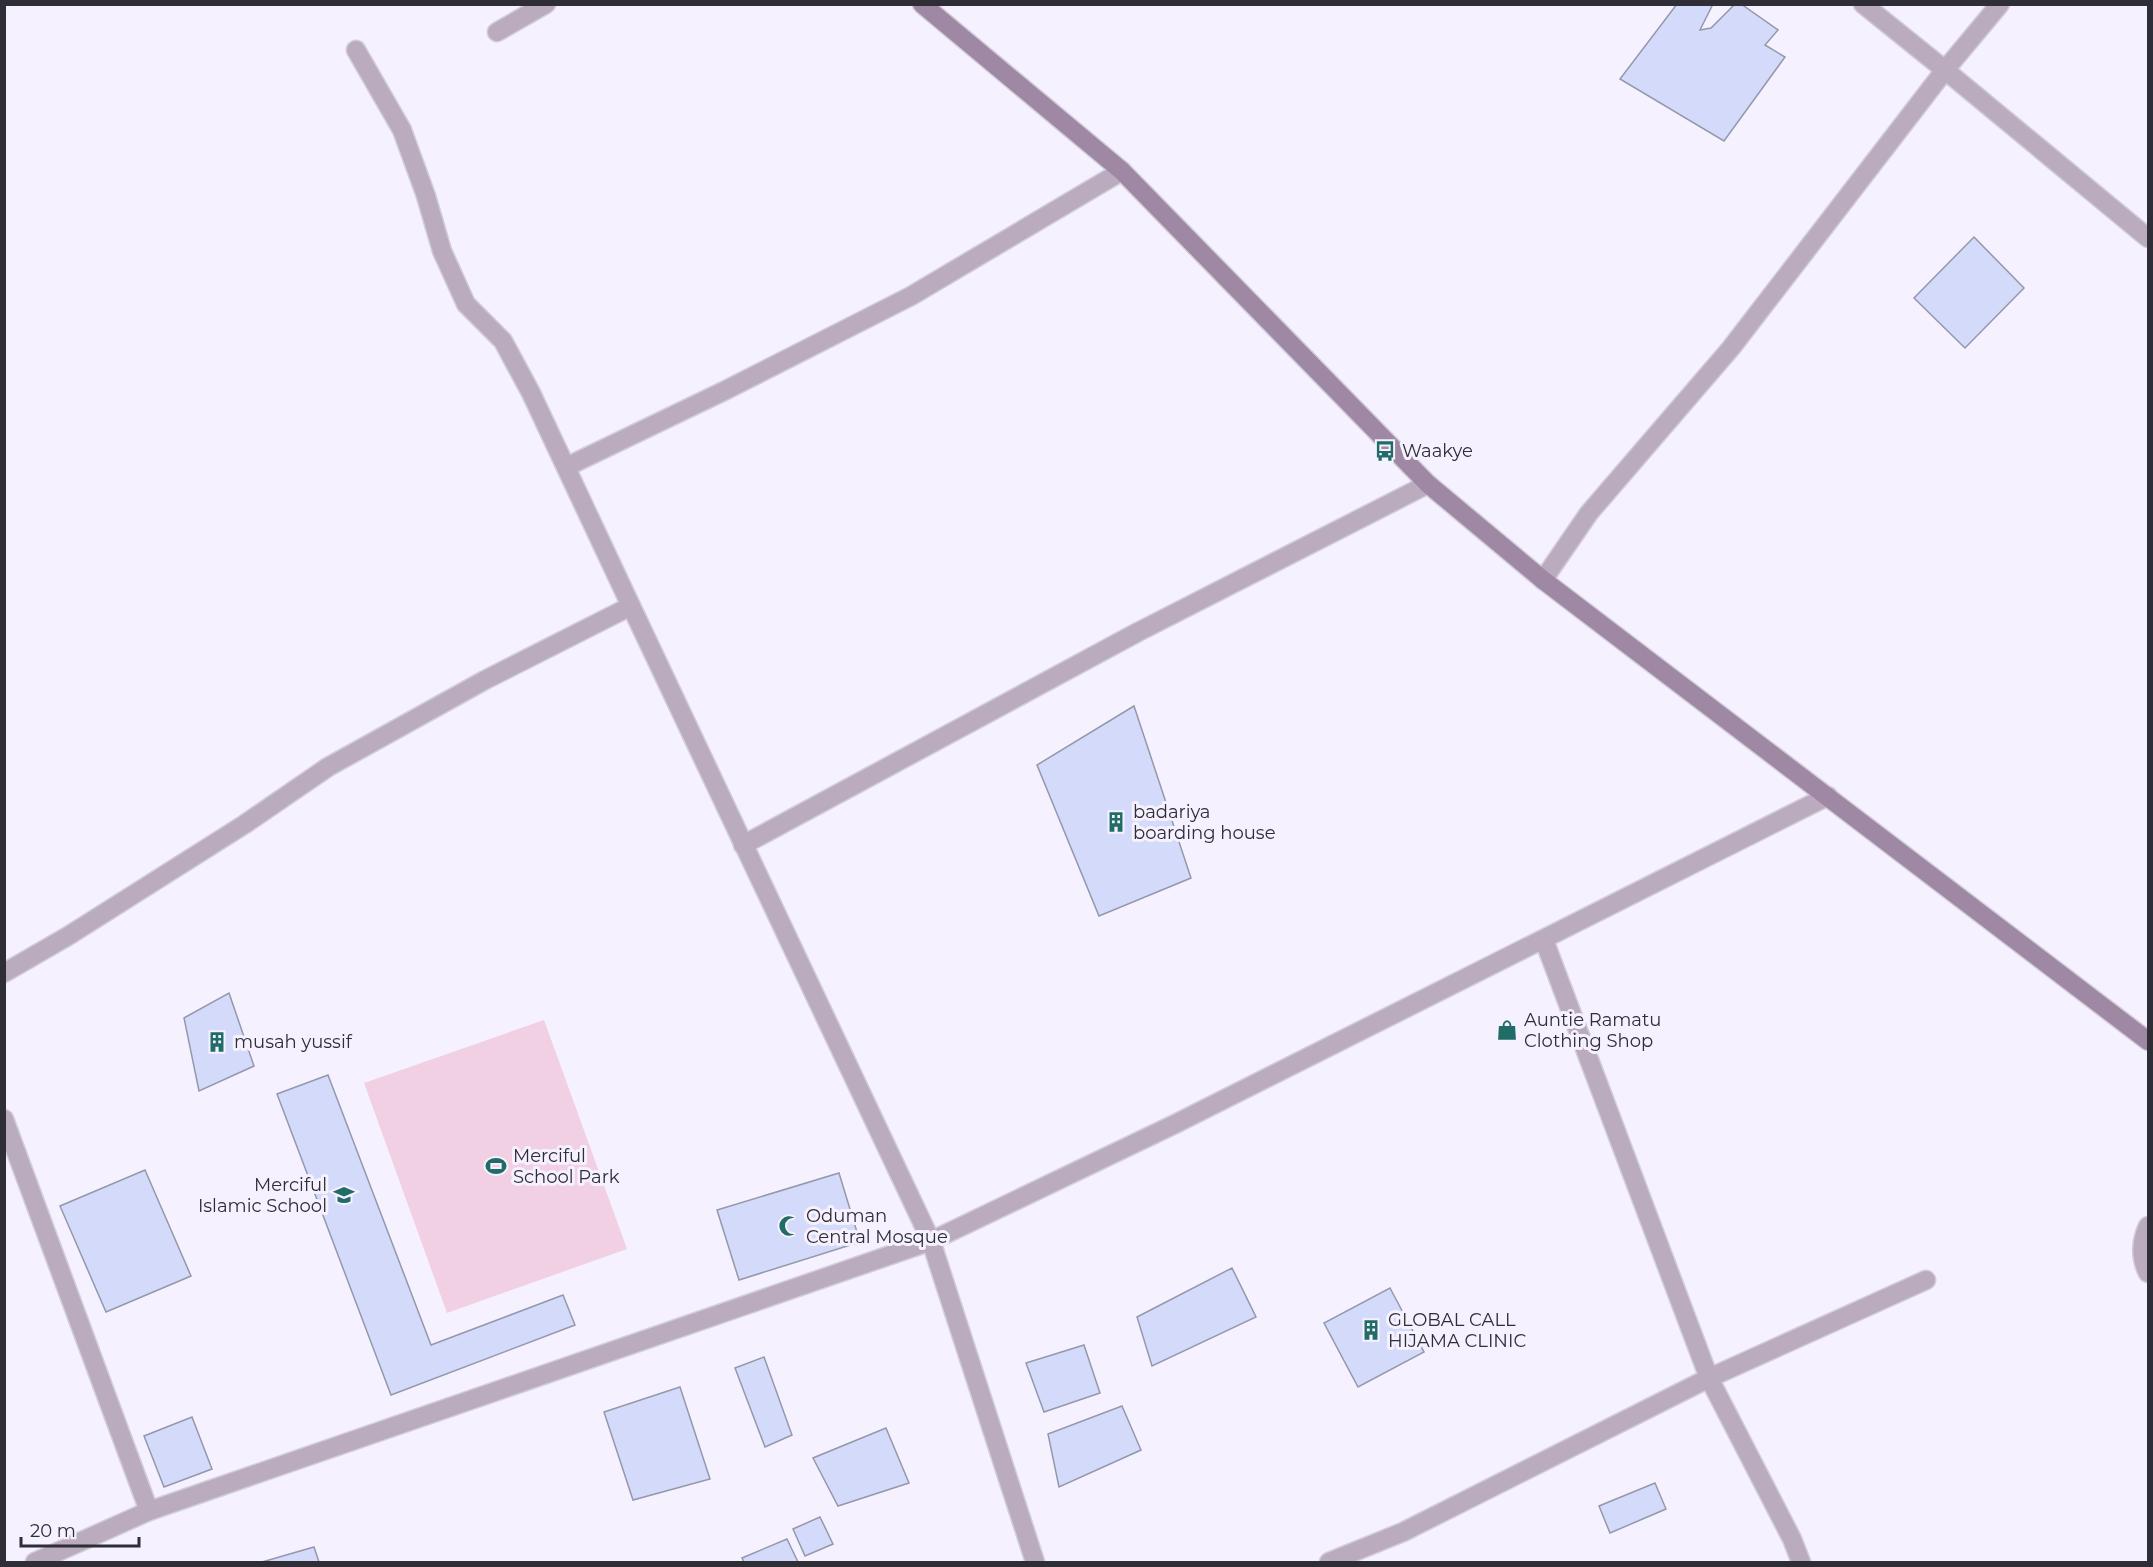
<svg xmlns="http://www.w3.org/2000/svg" width="2153" height="1567" viewBox="0 0 2153 1567" font-family="Montserrat,sans-serif">
<rect width="100%" height="100%" fill="#f5f1fe"/>
<!-- green -->
<path fill="#f2d0e3" d="M544,1020l83,229 -180,64 -83,-230z"/>
<!-- building -->
<g fill="#d4daf9" stroke="#9498ac" stroke-width="1.5">
<path d="M1677,4h36l-13,26 11,-2 24,-24h6l37,26 -13,15 20,12 -61,84 -104,-62z"/>
<path d="M1974,237l50,51 -59,60 -51,-50z"/>
<path d="M1134,706l57,172 -92,38 -62,-151z"/>
<path d="M229,993l25,73 -55,25 -15,-73z"/>
<path d="M328,1075l103,270 132,-50 12,30 -184,70 -114,-301z"/>
<path d="M145,1170l46,106 -85,36 -46,-106z"/>
<path d="M839,1173l21,69 -121,38 -22,-70z"/>
<path d="M1232,1268l24,49 -104,49 -15,-49z"/>
<path d="M1390,1288l34,64 -66,35 -34,-64z"/>
<path d="M1084,1345l16,48 -56,19 -18,-49z"/>
<path d="M764,1357l28,78 -27,12 -30,-79z"/>
<path d="M680,1387l30,92 -77,21 -29,-88z"/>
<path d="M1122,1406l19,44 -82,37 -11,-53z"/>
<path d="M192,1417l20,52 -48,18 -20,-51z"/>
<path d="M886,1428l23,55 -71,23 -25,-48z"/>
<path d="M1655,1483l11,26 -56,24 -11,-27z"/>
<path d="M820,1517l13,27 -28,12 -12,-27z"/>
<path d="M787,1539l11,23h-54l-2,-4z"/>
<path d="M314,1547l5,15h-57z"/>
</g>
<g fill="none" stroke-linecap="round" stroke-linejoin="round">
<!-- lane casing -->
<g stroke="#d1ceda" stroke-width="21">
<path id="lane" d="M2148,1226c-7,15 -8,32 0,47"/>
</g>
<!-- street casing -->
<g stroke="#d1ceda" stroke-width="21">
<g id="street">
<path d="M1863,4l82,66 203,168"/>
<path d="M497,32l49,-28"/>
<path d="M356,50l46,80 24,66 16,55 24,53 37,37 28,52 100,213"/>
<path d="M566,467l160,-77 185,-94 211,-125"/>
<path d="M1543,580l46,-67 142,-165 214,-278 55,-66"/>
<path d="M743,845l395,-213 290,-148"/>
<path d="M1544,940l165,438 83,161 9,23"/>
<path d="M4,973l64,-37 177,-112 83,-57 157,-87 146,-74 300,635 -782,270 -145,-392"/>
<path d="M35,1562l114,-51"/>
<path d="M1035,1562l-104,-321 244,-117 653,-328"/>
<path d="M1329,1562l74,-30 306,-154 217,-98"/>
</g>
</g>
<!-- secondary casing -->
<g stroke="#d1ceda" stroke-width="21">
<path id="secondary" d="M922,4l200,167 306,313 115,96 605,461"/>
</g>
<!-- lane -->
<use href="#lane" stroke="#bbabbe" stroke-width="18"/>
<!-- street -->
<use href="#street" stroke="#bbabbe" stroke-width="18"/>
<!-- secondary -->
<use href="#secondary" stroke="#9f88a4" stroke-width="18"/>
</g>
<!-- icons -->
<defs>
<g id="bus-bare" transform="scale(1.62)"><path d="M-5-6H5V4H4V6H2V4H-2V6H-4V4H-5ZM-3.5-4V0h7V-4ZM-3.5 1.2v1.5H-2V1.2ZM2 1.2v1.5H3.5V1.2Z" fill="#216c67" stroke="#f5f1fe" stroke-width="2.5" paint-order="stroke"/></g>
<g id="building-bare" transform="scale(1.62)"><path d="M-4-6H4V6H1V3H-1V6H-4ZM-2.5-4.3h1.7v1.8h-1.7ZM.8-4.3h1.7v1.8H.8ZM-2.5-1h1.7V.8h-1.7ZM.8-1h1.7V.8H.8Z" fill="#216c67" stroke="#f5f1fe" stroke-width="2.5" paint-order="stroke"/></g>
<g id="shop-bare" transform="scale(1.62)"><path d="M-5-2.5h2.3a2.7 3.5 0 0 1 5.4 0H5L5.5 6h-11ZM-1.5-2.5h3a1.5 2.3 0 0 0-3 0Z" fill="#216c67" stroke="#f5f1fe" stroke-width="2.5" paint-order="stroke"/></g>
<g id="stadium-bare" transform="scale(1.62)"><path d="M0-5a6.5 5 0 1 0 0 10a6.5 5 0 1 0 0-10ZM-3.5-1.8h7v3.6h-7Z" fill="#216c67" stroke="#f5f1fe" stroke-width="2.5" paint-order="stroke"/></g>
<g id="school-bare" transform="scale(1.62)"><path d="M0-5L7-2L0 1L-7-2ZM-4 1L0 2.5L4 1V4Q0 6-4 4Z" fill="#216c67" stroke="#f5f1fe" stroke-width="2.5" paint-order="stroke"/></g>
<g id="mosque-bare" transform="scale(1.62)"><path d="M3.5-4.9A6 6 0 1 0 3.5 4.9A5 5 0 1 1 3.5-4.9Z" fill="#216c67" stroke="#f5f1fe" stroke-width="2.5" paint-order="stroke"/></g>
</defs>
<g fill-rule="evenodd">
<use href="#bus-bare" x="1385" y="451"/>
<use href="#building-bare" x="1116" y="822"/>
<use href="#shop-bare" x="1507" y="1030"/>
<use href="#building-bare" x="217" y="1042"/>
<use href="#stadium-bare" x="496" y="1166"/>
<use href="#school-bare" x="344" y="1195"/>
<use href="#mosque-bare" x="789" y="1226"/>
<use href="#building-bare" x="1371" y="1330"/>
</g>
<g text-anchor="middle" stroke-width="6" stroke-linejoin="round" paint-order="stroke">
<!-- poi labels -->
<g font-size="18" fill="#2f2d35" stroke="#f5f1fe" text-anchor="start">
<text x="1402" y="457">Waakye</text>
<text x="1133" y="818">badariya<tspan x="1133" dy="21">boarding house</tspan></text>
<text x="1524" y="1026">Auntie Ramatu<tspan x="1524" dy="21">Clothing Shop</tspan></text>
<text x="234" y="1048">musah yussif</text>
<text x="513" y="1162">Merciful<tspan x="513" dy="21">School Park</tspan></text>
<text x="327" y="1191" text-anchor="end">Merciful<tspan x="327" dy="21">Islamic School</tspan></text>
<text x="806" y="1222">Oduman<tspan x="806" dy="21">Central Mosque</tspan></text>
<text x="1388" y="1326">GLOBAL CALL<tspan x="1388" dy="21">HIJAMA CLINIC</tspan></text>
</g>
</g>
<!-- border -->
<rect width="2153" height="1567" fill="none" stroke="#2f2d35" stroke-width="12"/>
<!-- scale -->
<path d="M21 1537v9h118v-9" fill="none" stroke="#2f2d35" stroke-width="3"/>
<text x="30" y="1537" font-size="18" fill="#2f2d35" stroke="#f5f1fe" stroke-width="4.5" paint-order="stroke">20 m</text>
</svg>
